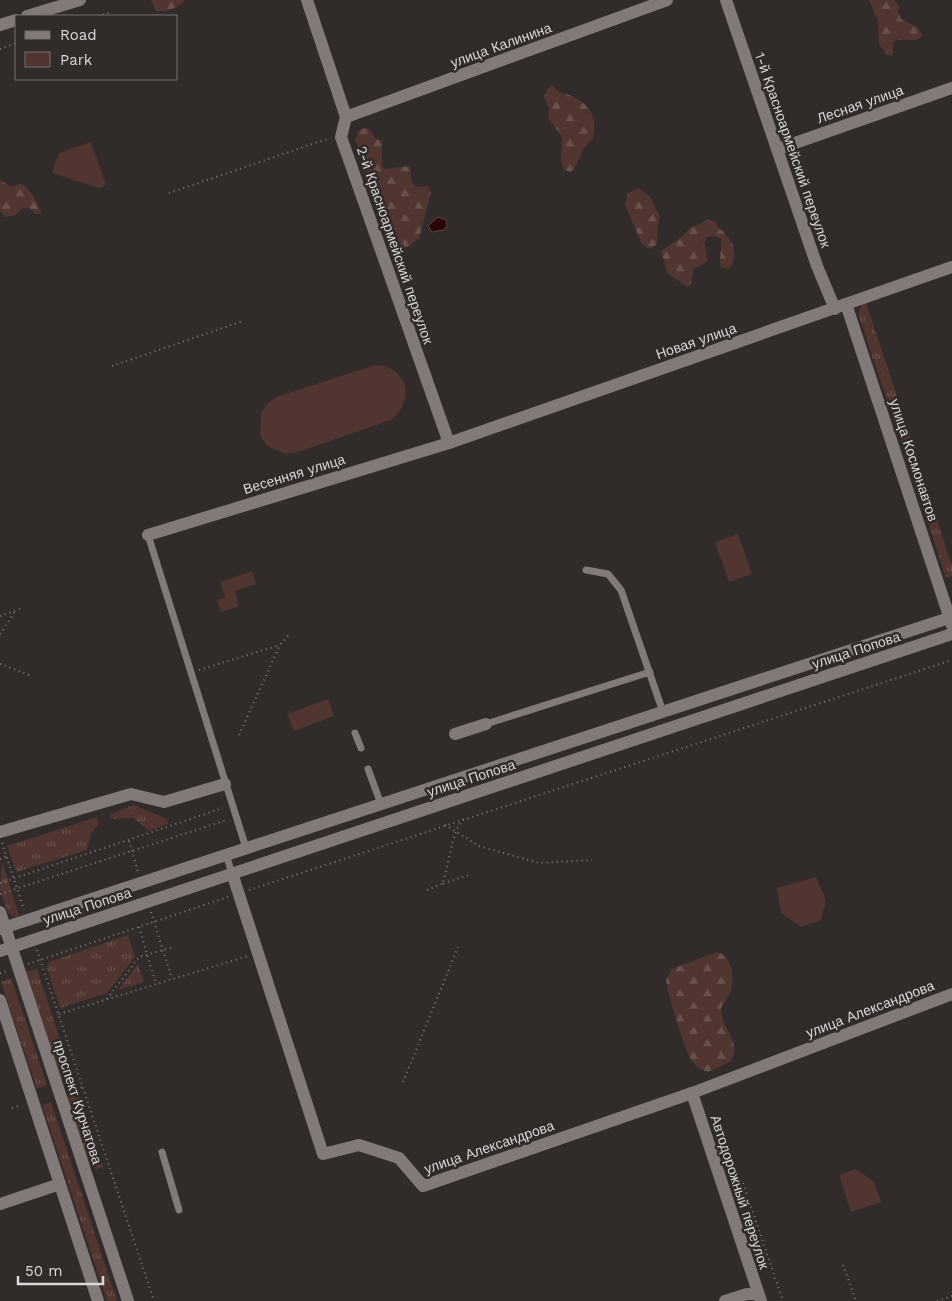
<svg xmlns="http://www.w3.org/2000/svg" width="952" height="1301" viewBox="0 0 952 1301" font-family="'Work Sans',sans-serif">
<defs>
<pattern id="grass-tufts" width="24" height="20" patternUnits="userSpaceOnUse" patternTransform="scale(1.25)"><rect width="24" height="20" fill="#513530"/><path d="M3 7l-1-3M5 7V3M7 7l1-3M15 17l-1-3M17 17v-4M19 17l1-3" fill="none" stroke="#69524d"/></pattern>
<pattern id="forest-firs" width="22" height="20" patternUnits="userSpaceOnUse" patternTransform="scale(1.25)"><rect width="22" height="20" fill="#513530"/><path d="M5 1l3.5 6h-7zM16 11l3.5 6h-7z" fill="#69524d"/></pattern>
</defs>
<rect width="100%" height="100%" fill="#312b2a"/>
<!-- grass -->
<g fill="url(#grass-tufts)">
<path d="M866,303l49,147 -10,3 -47,-139 4,-10z"/>
<path d="M922,473l30,93v10l-6,2 -32,-99 1,-4z"/>
<path d="M134,805l33,14 1,5 -19,7 -16,-13 -21,1 -2,-5z"/>
<path d="M97,817l2,7 -8,9 -4,17 -71,22 -9,-26z"/>
<path d="M2,862l17,53 -4,2 -7,-4 -8,-23z"/>
<path d="M128,935l7,22 -28,36 -47,15 -13,-40 2,-6z"/>
<path d="M138,964l6,18 -26,8z"/>
<path d="M37,969l35,107 -12,4 -35,-108z"/>
<path d="M11,978l36,107 -10,4 -36,-107z"/>
<path d="M78,1093l25,74 -7,2 -7,-4 -23,-68z"/>
<path d="M51,1102l66,199h-10l-65,-196z"/>
</g>
<!-- forest -->
<g fill="url(#forest-firs)">
<path d="M151,0h34c-6,8 -19,12 -29,11z"/>
<path d="M869,0h25l5,6 -1,5 3,8 17,9 5,8 -7,4h-20l-3,3v13l-5,-1 -9,-10 -1,-24z"/>
<path d="M550,85c5,1 7,7 12,8 20,4 38,20 31,44 -1,6 -9,9 -11,15 -4,8 -4,13 -11,20l-7,-2 -3,-8 1,-26 -14,-17 1,-10 -5,-12z"/>
<path d="M364,128l5,1 7,10 6,2v25l3,3 25,-3 2,17 5,4 11,-1 3,6 -12,47 -15,10 -7,-1 -5,-6 -37,-103 3,-8z"/>
<path d="M0,180l10,6c5,1 7,-2 11,-2 7,0 20,24 20,30h-5l-7,-6h-5l-9,7 -10,2 -5,-6z"/>
<path d="M639,188l11,9 10,20 -2,7 -1,20 -7,5 -8,-5 -17,-39 3,-12z"/>
<path d="M708,220l8,2 1,5c14,9 23,25 13,41h-8l-2,-3 1,-26 -8,-3 -6,1 -3,6 4,18 -15,9 -2,14 -3,3 -20,-13 -7,-23 19,-13 10,-10z"/>
<path d="M716,952c17,2 20,30 13,43 -3,6 -8,9 -8,16 0,18 23,33 9,51l-22,10c-6,-2 -12,-5 -16,-11 -7,-9 -25,-69 -26,-82l6,-10z"/>
</g>
<!-- park -->
<g fill="#513530">
<path d="M91,142l15,43 -8,3 -46,-15 7,-20z"/>
<path d="M375,365c33,1 41,35 16,55l-96,33 -9,1 -19,-8 -7,-11 1,-22 6,-9 9,-7z"/>
<path d="M738,534l14,40 -23,8 -14,-40z"/>
<path d="M252,571l4,13 -21,7 4,15 -18,6 -4,-12 8,-3 -5,-15z"/>
<path d="M328,699l6,17 -40,15 -7,-17z"/>
<path d="M816,877l10,23 -5,20 -20,7 -20,-14 -4,-25z"/>
<path d="M856,1169l18,13 7,20 -30,10 -12,-37z"/>
</g>
<!-- water -->
<path fill="#290603" stroke="#5e4543" d="M438,217l8,3 1,6 -3,4 -12,2 -4,-6z"/>
<g fill="none" stroke-linecap="round" stroke-linejoin="round">
<!-- path -->
<g stroke="#817c7c" stroke-width="2" stroke-dasharray="1 4" stroke-linecap="butt">
<path d="M98,16l11,-3"/>
<path d="M0,49l16,-6"/>
<path d="M169,193l161,-55"/>
<path d="M112,366l131,-45"/>
<path d="M0,616l22,-8"/>
<path d="M0,634l16,-24"/>
<path d="M0,664l32,12"/>
<path d="M199,670l81,-25"/>
<path d="M239,735l41,-90 8,-9"/>
<path d="M463,819c-14,20 -12,42 -21,65l27,-9"/>
<path d="M445,825l34,21 60,17 53,-3"/>
<path d="M129,841l9,31"/>
<path d="M2,843l22,67"/>
<path d="M0,859l7,-3"/>
<path d="M0,883l223,-75"/>
<path d="M249,890l703,-230"/>
<path d="M427,890l15,-6"/>
<path d="M0,894l227,-74"/>
<path d="M151,912l21,67"/>
<path d="M139,927l17,57"/>
<path d="M37,950l117,351"/>
<path d="M28,964l200,-67"/>
<path d="M0,973l7,-2"/>
<path d="M107,999l32,-42 34,-10"/>
<path d="M59,1014l189,-58"/>
<path d="M403,1082l55,-135"/>
<path d="M71,1090l12,-3"/>
<path d="M12,1108l9,-3"/>
<path d="M743,1183l40,118"/>
<path d="M843,1265l13,36"/>
<path d="M937,1301l15,-5"/>
</g>
<!-- service -->
<g stroke="#817a79" stroke-width="7">
<path d="M148,535l98,313"/>
<path d="M586,570l22,4 13,16 42,122"/>
<path d="M486,724l164,-52"/>
<path d="M355,733l6,15"/>
<path d="M368,769l13,35"/>
<path d="M226,855l6,18"/>
<path d="M162,1152l17,58"/>
</g>
<!-- minor -->
<g stroke="#817a79" stroke-width="12">
<path d="M307,0l39,117 -5,20 108,306"/>
<path d="M726,0l91,266 18,43"/>
<path d="M27,16l53,-16"/>
<path d="M0,25l16,-5"/>
<path d="M346,117l321,-117"/>
<path d="M778,149l174,-61"/>
<path d="M846,304l106,321"/>
<path d="M148,535l301,-92 503,-176"/>
<path d="M455,734l31,-10"/>
<path d="M0,832l131,-38 33,8 61,-18"/>
<path d="M232,873l91,281 36,-9 40,13 24,28 269,-93 260,-99"/>
<path d="M692,1093l69,208"/>
<path d="M0,1204l60,-20"/>
<path d="M725,1301l22,-7h11"/>
</g>
<!-- tertiary -->
<g stroke="#817a79" stroke-width="12">
<path d="M0,912l128,389"/>
<path d="M0,1000l98,301"/>
</g>
<!-- secondary -->
<g stroke="#817a79" stroke-width="12">
<path d="M0,929l949,-311"/>
<path d="M0,951l952,-317"/>
</g>
</g>
<g text-anchor="middle" stroke-width="5" stroke-linejoin="round" paint-order="stroke">
<!-- street labels -->
<g font-size="14" fill="#dbd7d7" stroke="#312b2a">
<text transform="translate(501 45) rotate(-20)" y="5">улица Калинина</text>
<text transform="translate(860 104) rotate(-19)" y="5">Лесная улица</text>
<text transform="translate(793 150) rotate(71)" y="5">1-й Красноармейский переулок</text>
<text transform="translate(395 245) rotate(71)" y="5">2-й Красноармейский переулок</text>
<text transform="translate(696 341) rotate(-19)" y="5">Новая улица</text>
<text transform="translate(914 460) rotate(72)" y="5">улица Космонавтов</text>
<text transform="translate(294 474) rotate(-17)" y="5">Весенняя улица</text>
<text transform="translate(856 650) rotate(-18)" y="5">улица Попова</text>
<text transform="translate(471 778) rotate(-18)" y="5">улица Попова</text>
<text transform="translate(87 906) rotate(-18)" y="5">улица Попова</text>
<text transform="translate(870 1009) rotate(-21)" y="5">улица Александрова</text>
<text transform="translate(78 1102) rotate(72)" y="5">проспект Курчатова</text>
<text transform="translate(489 1147) rotate(-19)" y="5">улица Александрова</text>
<text transform="translate(740 1192) rotate(72)" y="5">Автодорожный переулок</text>
</g>
</g>
<!-- legend -->
<rect x="15" y="15" width="162" height="65" fill="#312b2a" stroke="#75706f"/>
<rect x="25" y="31" width="25" height="8" fill="#817a79" stroke="#75706f"/>
<text x="60" y="40" font-size="15" fill="#dbd7d7">Road</text>
<rect x="25" y="52" width="25" height="15" fill="#513530" stroke="#75706f"/>
<text x="60" y="65" font-size="15" fill="#dbd7d7">Park</text>
<!-- scale -->
<path d="M18 1276v8h85v-8" fill="none" stroke="#dbd7d7" stroke-width="2.5"/>
<text x="25" y="1276" font-size="15" fill="#dbd7d7" stroke="#312b2a" stroke-width="4" paint-order="stroke">50 m</text>
</svg>
